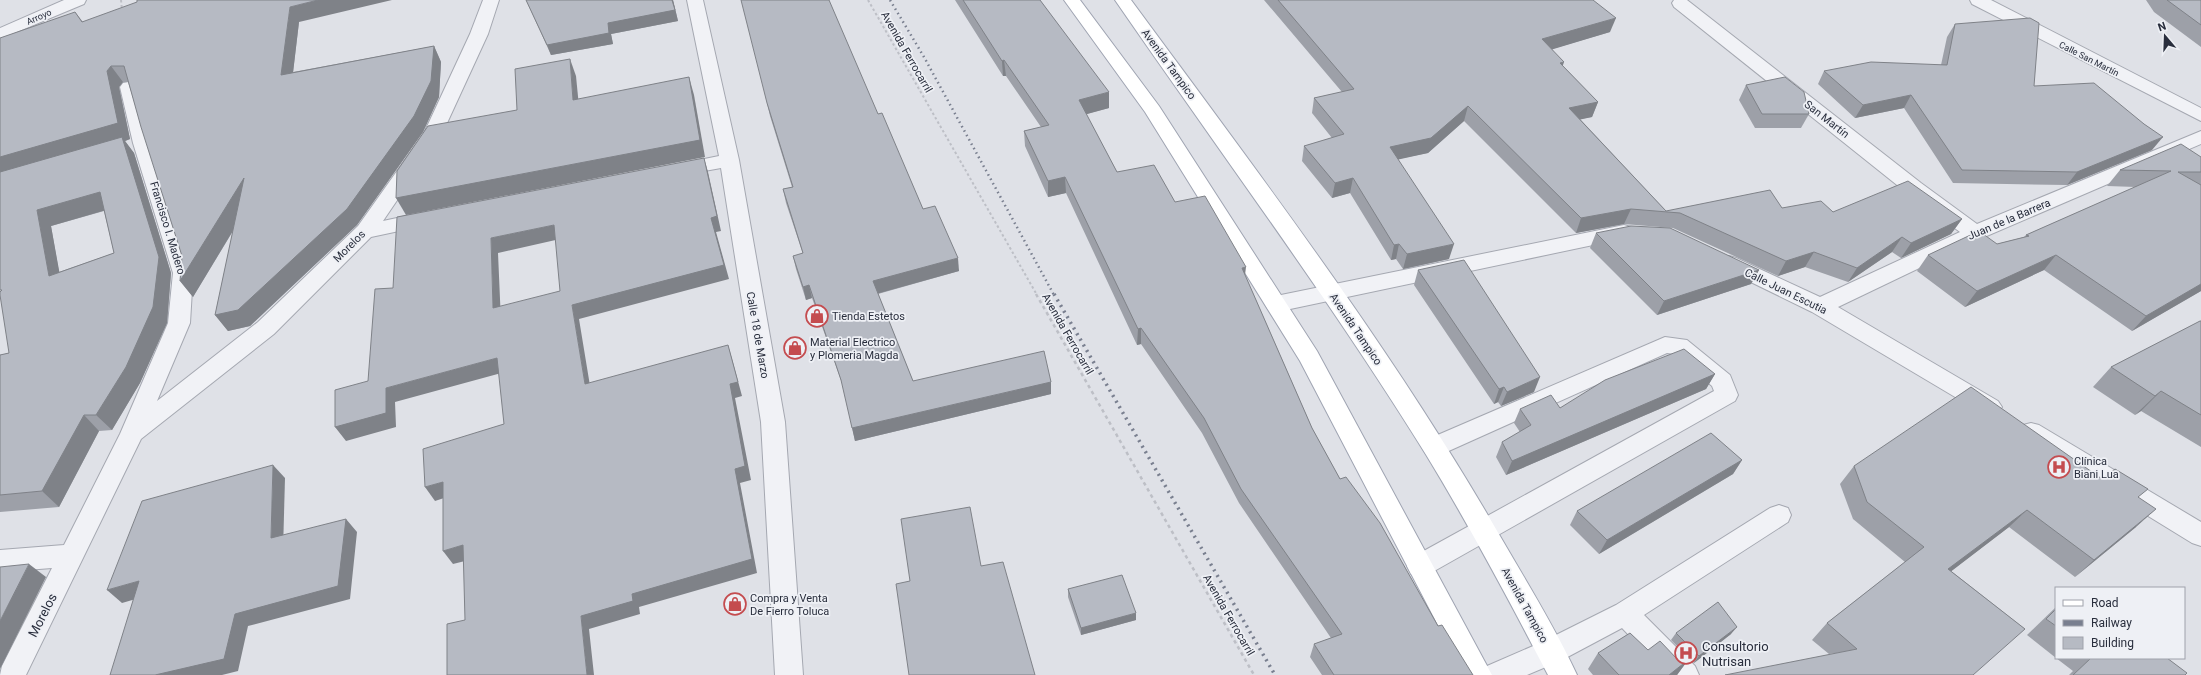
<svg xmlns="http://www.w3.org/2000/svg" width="2201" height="675" viewBox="0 0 2201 675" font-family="Roboto,sans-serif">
<rect width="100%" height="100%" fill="#dfe1e7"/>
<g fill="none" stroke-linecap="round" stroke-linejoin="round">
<!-- minor casing -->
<g stroke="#a5a8b1" stroke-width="2">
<g id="minor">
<path d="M64,0h22l-2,4 -84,35v-11z"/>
<path d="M483,0h16l-11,34 -46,100 -59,87 42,-9 7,2 3,5 -3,5 -61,13 -97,97 -133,105 -115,236h-26l2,-9 50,-98 -52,4v-22l64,-5 56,-111 48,-111 5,-50 -40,-130 -13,-56 3,-4 6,-1 6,1 3,4 13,56 42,130 -3,50 -33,78 101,-79 100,-96 66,-93 46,-99z"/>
<path d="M687,0h16l36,160 46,262 18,253h-28l-14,-253 -40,-254 -44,8 -7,-2 -3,-4 3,-4 49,-10z"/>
<path d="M1674,0h13l234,183 56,41 224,-93v13l-219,94 -144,69 160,94 4,6 -4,6 -8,3 -8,-3 -170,-101 -90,-44 -3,-5 3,-5 7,-2 7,2 84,39 140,-65 -53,-39 -233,-186 -2,-4z"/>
<path d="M1970,0h21l210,108v13l-229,-117z"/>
<path d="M1624,225l7,2 3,5 -3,5 -355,75 -8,-3 -3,-5 3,-5 8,-3z"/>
<path d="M1665,337l22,3 43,35 8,20 -3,6 -306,173 -9,3 -9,-3 -4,-8 4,-8 303,-167 -2,-5 -38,-32 -7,-1 -225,101 -8,3 -8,-3 -4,-7 4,-7z"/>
<path d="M2031,423l8,2 162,97v24l-9,-3 -169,-104 -4,-7 4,-7z"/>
<path d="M1779,505l9,3 3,7 -3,7 -144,93 51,51 4,9h-32l-45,-47 -62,33 -33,14h-44l4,-9 53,-23 76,-38 154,-97z"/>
</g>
</g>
<!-- major casing -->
<g stroke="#9fa4b2" stroke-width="2">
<g id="major">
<path d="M1064,0h16l79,106 158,245 175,324h-28l-164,-314 -155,-249z"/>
<path d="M1115,0h16c128,174 261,348 369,536 26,45 55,91 77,139h-29c-39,-75 -79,-150 -123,-222 -97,-156 -206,-302 -310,-453z"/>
</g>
</g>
<!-- path-far1 -->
<g stroke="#bdbfc6" stroke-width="2" stroke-dasharray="2.5 2.5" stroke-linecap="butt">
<path d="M121,0l1,10"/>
<path d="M868,0l169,295"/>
</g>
<!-- path -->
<path stroke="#bdbfc6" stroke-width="2.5" stroke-dasharray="3.5 3.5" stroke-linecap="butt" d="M1036,294l218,381"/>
<!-- minor -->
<use href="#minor" fill="#f1f2f6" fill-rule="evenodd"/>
<!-- major -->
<use href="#major" fill="#fff" fill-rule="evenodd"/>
<!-- rail-far1 -->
<path stroke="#797f8f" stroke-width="2.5" stroke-dasharray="1.5 3.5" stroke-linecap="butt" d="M890,0l34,57 130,238"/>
<!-- rail -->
<path stroke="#797f8f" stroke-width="3.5" stroke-dasharray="2 4.5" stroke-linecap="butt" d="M1054,294l221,381"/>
</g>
<!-- wall -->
<g fill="#9da0a8" fill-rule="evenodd">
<path d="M526,0h147l5,21 -67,13 2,10 -62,11z"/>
<path d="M955,0h85l69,108 -23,6 31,58 58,30 70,73 67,153 28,51 98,147 35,49h-151l-12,-18 4,-13 17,-6 -92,-135 -37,-70 -61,-89 -4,1 -71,-152 -18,4 -23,-51 -1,-15 17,-4 -35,-51h-3z"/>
<path d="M1264,0h329l17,32 -58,17 11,17 35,36 -6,15 -12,2 86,92 116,-3 51,4 129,7 -11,15 -50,24 -9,-6 -44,30 -43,-15 -27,9 -105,-48 -49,-4 -48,9 -112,-112 -36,32 -30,6 51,100 -46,10 -7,-10 -5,1 -41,-67 -18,5 -30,-37 2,-15 28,-8 -20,-25 2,-15 28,-6z"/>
<path d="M2146,0h55v47l-47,-35z"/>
<path d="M75,12l8,10h216l-6,50 141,-26 7,16 -2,35 -16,35 -66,93 -107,101 -22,5 -13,-16 18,-84 -40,66 -13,-16 2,-25 -54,-174h-5l-4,5 11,52 -5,2 9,12 37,120 -4,50 -27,60 -28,47 -13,1 -40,76 -59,5v-157l9,-2zM104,211l10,42 -55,19 -8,-46z"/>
<path d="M1955,24l79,62 118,64 -85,35 -114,-2 -49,-75 -49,10 -37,-34 6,-13 117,-6 6,-28z"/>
<path d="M1746,85l63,29 -8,14h-46l-16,-28z"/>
<path d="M767,103l111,11 45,95 36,62 -81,23 35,87 138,1v12l-196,47 -11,-52 -32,-91 -6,2 -10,-31 -3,-13 10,-2 -17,-51 -3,-14 9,-2 -22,-71z"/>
<path d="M2201,157v134l-69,40 -88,-61 -79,37 -48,-36 11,-16 69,-11 27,-7 2,-2 110,-48 -29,-1 13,-16z"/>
<path d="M1596,233l163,37 -8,14 -94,31 -67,-67z"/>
<path d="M1418,270l116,122 -33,14 -3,-4 -4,2 -80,-119z"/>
<path d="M2201,321v126l-60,-36 -6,4 -42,-28 18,-20z"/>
<path d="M1715,374l-9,15 -200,86 -10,-18 6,-15 18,-10 -6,-9 6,-14 40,-1z"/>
<path d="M1742,460l-9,14 -134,80 -29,-29 7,-14z"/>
<path d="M1854,466l248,13 37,18 -3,30 -61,50 -66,-50 -58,44 74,58 -196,25 -17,-14 15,-17 78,-61 -52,-43 -13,-35z"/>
<path d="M1068,589l68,31 -55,15 -13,-38z"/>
<path d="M2056,607v51l-29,-23z"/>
<path d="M1676,633l55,1 -37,29 -23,-23z"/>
<path d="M1648,650l30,10h10l-11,15h-84l-5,-6 10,-16z"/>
<path d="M2056,658h111l18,17h-116l4,-4z"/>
</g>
<!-- shaded-wall -->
<g fill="#7f8288">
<path d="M318,0h74l-93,22 -8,68 -10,-15 9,-68z"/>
<path d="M672,0h1l5,21 -67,13 2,10 -62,11 -4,-10z"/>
<path d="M1616,18l-6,14 -73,22 5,-15z"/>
<path d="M434,46l7,16 -2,35 -16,35 -66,93 -107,101 -22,5 -13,-16z"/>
<path d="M570,59l6,17 4,41 -7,-17z"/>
<path d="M1004,60l2,16h-3l-1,-15z"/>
<path d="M1564,62l-5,15 1,-14z"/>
<path d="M111,66l12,16 -4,5 11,52 -5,2 9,12 37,120 -4,50 -27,60 -28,47 -16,-15 30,-48 -3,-226 -123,36v-20l107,-86z"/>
<path d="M689,77l5,18 11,62 -299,58 -10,-17z"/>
<path d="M1109,92v16l-29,8 -1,-16z"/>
<path d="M1911,95l-7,13 -49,10 8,-13z"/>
<path d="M1598,102l-6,15 -28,6 5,-15z"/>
<path d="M1468,106l-4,15 -36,32 -41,9 3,-15z"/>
<path d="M2163,137l-11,13 -85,35 10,-13z"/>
<path d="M704,158l4,14 13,59 -5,1 13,47 -150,40 13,79 -7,-14 -13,-79 139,-87z"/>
<path d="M1065,177l1,16 -18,4v-16z"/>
<path d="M244,178l11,16 -62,103 -13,-16z"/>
<path d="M1353,178l-3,15 -18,5 3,-15z"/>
<path d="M100,192l13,16 -62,18 12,66 -14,-16 -12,-66z"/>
<path d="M1631,209l-7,15 -48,9 5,-15z"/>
<path d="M1962,219l-11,15 -50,24 10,-15z"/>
<path d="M554,225l6,14 -62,14 3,69 -8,-14 -2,-70z"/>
<path d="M1902,237l-10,15 -44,30 9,-14z"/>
<path d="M1399,244l-3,15 -5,1 3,-15z"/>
<path d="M1454,244l-5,15 -46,10 4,-15z"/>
<path d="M1814,252l-9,15 -27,9 8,-15z"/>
<path d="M2056,255l-12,15 -79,37 12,-16z"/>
<path d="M958,258l1,13 -83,23 -3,-13z"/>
<path d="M1246,267l-2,16 -2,-15z"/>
<path d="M1759,270l-8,14 -94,31 7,-14z"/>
<path d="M2201,284v7l-69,40 14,-15z"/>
<path d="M809,285l3,13 -6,2 -3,-13z"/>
<path d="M1141,328v16l-4,1 1,-16z"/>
<path d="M728,345l4,14 10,37 -7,2 16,82 -11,3 17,90 -118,34 1,7 -51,15 5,46h-7l-6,-59 51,-22 103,-125 -5,-85z"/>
<path d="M497,358l8,14 -110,30 1,25 -50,14 -11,-14 51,-39z"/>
<path d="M1715,374l-9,15 -200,86 6,-14z"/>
<path d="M1540,377l-6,15 -33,14 6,-14z"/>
<path d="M1051,382v12l-196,47 -3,-13z"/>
<path d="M1504,387l-6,15 -4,2 5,-15z"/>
<path d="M2161,391l-20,20 -6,4 20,-19z"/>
<path d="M84,415l15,16 -40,76 -17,-16z"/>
<path d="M1742,460l-9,14 -134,80 8,-14z"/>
<path d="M273,465l12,13 -2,73 -12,-13z"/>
<path d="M443,482l10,13 -18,6 -10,-14z"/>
<path d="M2156,509l-20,18 -61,50 19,-17z"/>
<path d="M2027,510l-18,17 -77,59 16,-17z"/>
<path d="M346,519l11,13 -7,67 -102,27 -10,45 -16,4h-67l80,-61z"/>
<path d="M463,545l10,14 -20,5 -10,-13z"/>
<path d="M29,564l17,13 -46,92v-48z"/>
<path d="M139,581l14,13 -31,9 -15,-13z"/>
<path d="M1136,613v7l-55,15v-7z"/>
<path d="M1737,627l-6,7 -37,29 5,-7z"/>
<path d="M1688,660l-11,15h-8z"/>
</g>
<!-- building -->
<g fill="#b6bac3" stroke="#7f8288" fill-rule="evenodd">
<path d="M137,0h181l-28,7 -9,68 153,-29 -3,35 -17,35 -67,93 -109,101 -23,5 29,-137 -64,103 2,-25 -41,-129 -17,-61h-13l-4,5 11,52 -118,34v-119l75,-26 7,10 55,-20z"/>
<path d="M526,0h146l3,10 -67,13 1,10 -62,12z"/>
<path d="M741,0h88l49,114 4,-1 41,96 12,-3 23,52 -85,23 40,100 131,-30 7,31 -199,46 -11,-48 -32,-95 -6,2 -10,-31 10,-3 -20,-64 10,-2 -26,-84z"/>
<path d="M963,0h77l69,92 -30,8 38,72 37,-7 21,37 30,-6 41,71 -4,1 70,160 28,51 6,-2 34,46 58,103 4,-1 31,50h-139l-20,-31 28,-10 -101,-145 -37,-71 -63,-90 -3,1 -73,-152 -17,4 -24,-50 25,-6 -45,-65 -2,1z"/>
<path d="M1278,0h315l23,18 -74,21 22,23 -4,1 38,39 -29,6 97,103 104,-21 12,18 39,-7 12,11 75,-31 54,38 -51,24 -9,-6 -45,31 -43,-16 -28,9 -106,-48 -49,-4 -50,9 -113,-112 -37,32 -41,9 64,97 -47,10 -8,-10 -5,1 -41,-67 -18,5 -31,-37 40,-12 -30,-36 40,-9z"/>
<path d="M2167,0h34v25z"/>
<path d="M2030,18l9,5 -5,63 60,-3 50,41 19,13 -86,35 -115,-2 -51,-75 -48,10 -39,-34 47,-9 76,3 8,-41z"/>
<path d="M570,59l3,41 116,-23 11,63 -304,58 1,-27 31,-45 89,-16 -2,-41z"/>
<path d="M1785,77l19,15 5,22h-47l-16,-29z"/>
<path d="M122,137l37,120 -6,50 -27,60 -30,48h-12l-42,76 -42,4v-140l9,-2 -9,-58v-3l2,-2h-2v-118zM100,192l14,61 -65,23 -12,-66z"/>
<path d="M2181,144l20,13v15h-23l23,13v99l-55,32 -90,-61 -79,36 -49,-36 51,-24 18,13 32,-8 -3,-1 145,-64 -51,-1z"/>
<path d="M704,158l13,58 -6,2 13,47 -152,40 13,79 143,-39 10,37 -8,2 15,82 -10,3 17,90 -120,35 1,7 -52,15 6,59h-140v-51l18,-4 -2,-75 -20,6v-69l-18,5 -2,-38 81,-25 -7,-66 -111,30v25l-51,14v-37l33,-9 7,-92 18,-1 4,-71zM554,225l6,66 -67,17 -2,-70z"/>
<path d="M1631,226l39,2 89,42 -95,31 -68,-68z"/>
<path d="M1464,260l76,117 -33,15 -3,-5 -5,2 -81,-119z"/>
<path d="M2200,321h1v94l-40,-24 -6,5 -44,-29z"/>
<path d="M1684,349l31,25 -203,87 -10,-19 29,-17 -11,-16 31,-14 9,13 45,-28z"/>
<path d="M1971,387l131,92 13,-10 33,20 -10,8 18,12 -62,51 -67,-50 -79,59 77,60 -52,46h-248l132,-26 -30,-26 97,-76 -57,-45 -13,-36z"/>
<path d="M1711,433l31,27 -135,80 -30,-29z"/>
<path d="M273,465l-2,73 75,-19 -8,67 -103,28 -11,45 -69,16h-45l29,-94 -32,9 35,-89z"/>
<path d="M970,507l11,59 22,-4 32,113h-126l-13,-91 14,-3 -9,-62z"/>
<path d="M29,564l-29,57v-54z"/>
<path d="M1122,575l14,38 -55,15 -13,-39z"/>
<path d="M1718,602l19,25 -38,29 -23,-23z"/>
<path d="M2056,609v17l-10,-7z"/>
<path d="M1630,633l18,17 12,-9 18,19h10l-19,15h-50l-21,-22z"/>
<path d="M2091,658h76l20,15 -2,2h-112z"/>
</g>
<!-- icons -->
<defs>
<g id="shop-ring" transform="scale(1.15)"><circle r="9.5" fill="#eef0f5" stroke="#c44c4f" stroke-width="1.5"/><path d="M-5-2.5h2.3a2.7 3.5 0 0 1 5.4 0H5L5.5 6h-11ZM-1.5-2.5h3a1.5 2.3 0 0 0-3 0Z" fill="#c44c4f"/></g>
<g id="hospital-ring" transform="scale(1.15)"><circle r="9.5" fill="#eef0f5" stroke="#c44c4f" stroke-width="1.5"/><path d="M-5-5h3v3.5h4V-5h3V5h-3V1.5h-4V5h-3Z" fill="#c44c4f"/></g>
</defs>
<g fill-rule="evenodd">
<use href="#shop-ring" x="817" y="316"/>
<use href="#shop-ring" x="795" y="348"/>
<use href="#hospital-ring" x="2059" y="467"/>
<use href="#shop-ring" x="735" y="604"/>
<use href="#hospital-ring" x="1686" y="653"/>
</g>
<g text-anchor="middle" stroke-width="3.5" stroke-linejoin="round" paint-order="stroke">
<!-- far-street labels -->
<g font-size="9" fill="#292e3d" stroke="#eef0f5">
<text transform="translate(39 17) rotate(-24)" y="3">Arroyo</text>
<text transform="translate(2089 59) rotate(27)" y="3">Calle San Martín</text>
</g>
<!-- street labels -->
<g font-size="11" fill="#292e3d" stroke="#eef0f5">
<text transform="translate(907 52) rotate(60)" y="4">Avenida Ferrocarril</text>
<text transform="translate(1169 64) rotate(54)" y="4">Avenida Tampico</text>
<text transform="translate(1827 119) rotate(38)" y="4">San Martín</text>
<text transform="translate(2009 219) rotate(-23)" y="4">Juan de la Barrera</text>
<text transform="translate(168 228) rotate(73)" y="4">Francisco I. Madero</text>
<text transform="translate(349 246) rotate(-45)" y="4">Morelos</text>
<text transform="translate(1786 291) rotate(26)" y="4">Calle Juan Escutia</text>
<text transform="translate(1356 329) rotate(56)" y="4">Avenida Tampico</text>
<text transform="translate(1068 334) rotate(60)" y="4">Avenida Ferrocarril</text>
<text transform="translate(758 335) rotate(80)" y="4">Calle 18 de Marzo</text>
<text transform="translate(1525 605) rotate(61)" y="4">Avenida Tampico</text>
<text transform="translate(1229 615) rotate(60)" y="4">Avenida Ferrocarril</text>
</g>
<!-- poi labels -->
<g font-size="11" fill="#292e3d" stroke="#eef0f5" text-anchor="start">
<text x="832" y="320">Tienda Estetos</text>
<text x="810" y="346">Material Electrico<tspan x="810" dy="13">y Plomeria Magda</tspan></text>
<text x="2074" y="465">Clínica<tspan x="2074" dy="13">Biani Lua</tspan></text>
<text x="750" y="602">Compra y Venta<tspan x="750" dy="13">De Fierro Toluca</tspan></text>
</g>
<!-- near-street labels -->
<g font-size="13" fill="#292e3d" stroke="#eef0f5">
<text transform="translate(42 615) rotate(-63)" y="5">Morelos</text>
</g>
<!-- near-poi labels -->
<g font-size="13" fill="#292e3d" stroke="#eef0f5" text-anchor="start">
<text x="1702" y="651">Consultorio<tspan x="1702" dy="15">Nutrisan</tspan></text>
</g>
</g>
<!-- legend -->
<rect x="2055" y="587" width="130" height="72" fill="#eef0f5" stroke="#9fa2ab"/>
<rect x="2063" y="600" width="20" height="6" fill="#ffffff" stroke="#9fa2ab"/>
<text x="2091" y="607" font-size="12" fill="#292e3d">Road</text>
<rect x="2063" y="620" width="20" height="6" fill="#797f8f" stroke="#9fa2ab"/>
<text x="2091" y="627" font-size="12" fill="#292e3d">Railway</text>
<rect x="2063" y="637" width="20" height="12" fill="#b6bac3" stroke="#9fa2ab"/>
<text x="2091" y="647" font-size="12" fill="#292e3d">Building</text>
<!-- north arrow -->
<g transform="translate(2165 36) rotate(341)" stroke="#eef0f5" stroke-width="3" paint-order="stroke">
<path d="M0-3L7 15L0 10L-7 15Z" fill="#292e3d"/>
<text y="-6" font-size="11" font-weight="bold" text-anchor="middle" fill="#292e3d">N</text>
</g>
</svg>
